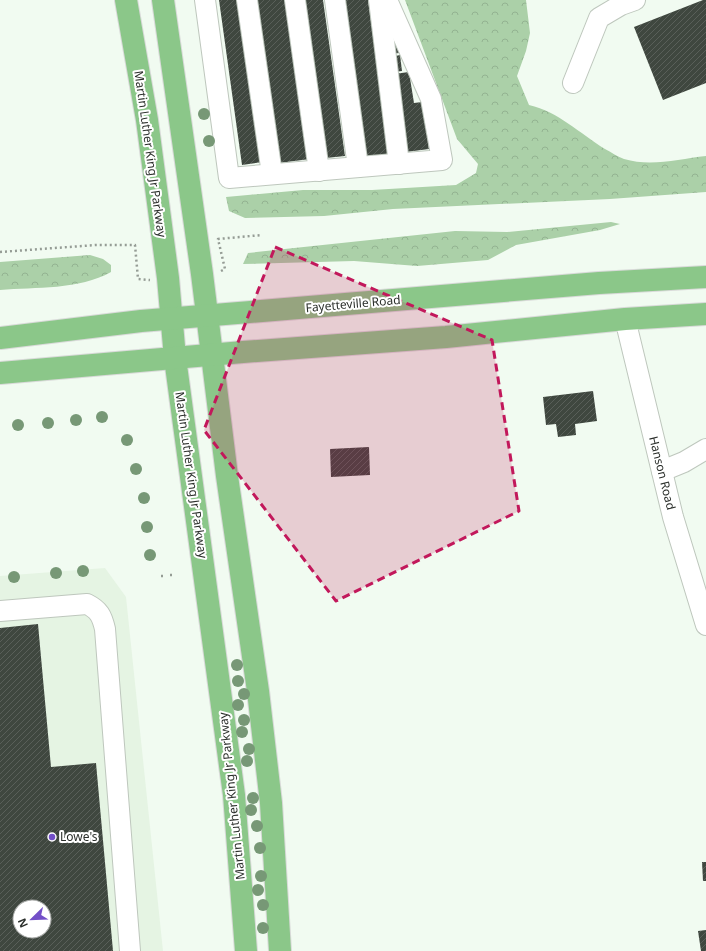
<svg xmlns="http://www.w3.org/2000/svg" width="706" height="951" viewBox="0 0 706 951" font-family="'Noto Sans',sans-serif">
<defs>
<pattern id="forest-crowns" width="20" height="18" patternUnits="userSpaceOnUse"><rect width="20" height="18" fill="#abd0a8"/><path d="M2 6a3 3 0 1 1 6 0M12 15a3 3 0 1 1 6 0" fill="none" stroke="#93b391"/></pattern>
<pattern id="building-hatch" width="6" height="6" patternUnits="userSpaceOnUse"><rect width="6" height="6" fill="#3f473f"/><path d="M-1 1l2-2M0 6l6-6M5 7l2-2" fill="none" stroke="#595f59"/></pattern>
</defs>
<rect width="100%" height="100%" fill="#f1fbf1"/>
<!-- built -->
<path fill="#e5f4e3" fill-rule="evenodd" d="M105,568l21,29 37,354h-163v-375zM20,907h24v24h-24z"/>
<!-- forest -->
<g fill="url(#forest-crowns)">
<path d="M405,0h121l4,33 -4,18 -9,25 12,29c30,7 50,28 76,44 6,3 13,8 19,10 27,8 55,0 82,-3v36l-96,7 -217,10 -69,7 -79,2 -16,-7 -3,-14 77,-7h69l84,-5 20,-12 2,-9 -21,-25z"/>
<path d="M611,222l9,2 -20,6 -84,15 -28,15 -71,6 -63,-5 -111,3 5,-11 207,-22 52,1z"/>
<path d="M90,255l13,4 8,6v7c-32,18 -75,15 -111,18v-28z"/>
</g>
<!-- building -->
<g fill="url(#building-hatch)" fill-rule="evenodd">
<path d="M219,0h20l23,162 -20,3z"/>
<path d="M256,0h31l23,159 -31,4z"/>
<path d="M304,0h19l22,156 -19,2z"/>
<path d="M344,0h24l22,157 -24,3z"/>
<path d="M703,0h3v83l-43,17 -29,-73z"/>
<path d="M396,38l3,15 -8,1 -2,-15z"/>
<path d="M400,55l2,16 -8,1 -3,-15z"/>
<path d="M409,72l5,31 8,-1 7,47 -23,3 -12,-78z"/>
<path d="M593,391l4,30 -22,3 1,11 -18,2 -2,-13 -10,1 -3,-28z"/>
<path d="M369,447l1,28 -39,2 -1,-28z"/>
<path d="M38,624l13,143 45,-4 17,188h-113v-323zM20,907h24v24h-24z"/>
<path d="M702,862h4v19h-3z"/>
<path d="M706,930v21h-5l-3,-20z"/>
</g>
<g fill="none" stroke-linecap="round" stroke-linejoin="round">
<!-- minor casing -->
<g stroke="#bec7bd" stroke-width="22">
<g id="minor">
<path d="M205,0l24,178 213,-18 -11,-61 -44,-99"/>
<path d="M247,0l25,174"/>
<path d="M295,0l24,171"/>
<path d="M335,0l23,167"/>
<path d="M379,0l20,164"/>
<path d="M573,83l26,-65 22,-13 14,-5"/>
<path d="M625,319l48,198 33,108"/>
<path d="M662,471l22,-9 22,-13"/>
<path d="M0,611l87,-7c12,6 15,12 18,25l25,322"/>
</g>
</g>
<!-- major casing -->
<g stroke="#d9dad9" stroke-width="24">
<g id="major">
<path d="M126,0l21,120 21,158 7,80 59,437 12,156"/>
<path d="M163,0l39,274 25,202 31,215 13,112 9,148"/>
<path d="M0,338l141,-17 458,-38 107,-6"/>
<path d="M0,373l243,-21 203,-15 179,-18 81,-5"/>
</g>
</g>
<!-- path -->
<g stroke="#959c95" stroke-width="2.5" stroke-dasharray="2 3" stroke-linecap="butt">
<path d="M0,252l96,-7h39l3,34 12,1"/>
<path d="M221,271l4,-2 -7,-30 44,-4"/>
<path d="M170,575h4"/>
<path d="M161,576h3"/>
</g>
<!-- minor -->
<use href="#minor" stroke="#fff" stroke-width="20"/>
<!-- major -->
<use href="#major" stroke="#8bc789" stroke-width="22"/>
</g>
<!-- trees -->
<g fill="#779876">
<circle cx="204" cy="114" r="6"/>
<circle cx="209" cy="141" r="6"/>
<circle cx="102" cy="417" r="6"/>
<circle cx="76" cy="420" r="6"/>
<circle cx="48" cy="423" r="6"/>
<circle cx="18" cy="425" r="6"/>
<circle cx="127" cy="440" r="6"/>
<circle cx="136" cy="469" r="6"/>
<circle cx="144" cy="498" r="6"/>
<circle cx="147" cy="527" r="6"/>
<circle cx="150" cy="555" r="6"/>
<circle cx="83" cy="571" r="6"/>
<circle cx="56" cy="573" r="6"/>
<circle cx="14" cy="577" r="6"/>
<circle cx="237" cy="665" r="6"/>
<circle cx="238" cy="681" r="6"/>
<circle cx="244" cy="694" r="6"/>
<circle cx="238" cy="705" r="6"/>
<circle cx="244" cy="720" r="6"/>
<circle cx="242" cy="732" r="6"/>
<circle cx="249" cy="749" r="6"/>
<circle cx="247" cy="761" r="6"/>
<circle cx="253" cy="798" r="6"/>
<circle cx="251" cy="810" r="6"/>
<circle cx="257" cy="826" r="6"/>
<circle cx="260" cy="848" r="6"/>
<circle cx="261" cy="876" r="6"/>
<circle cx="258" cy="890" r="6"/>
<circle cx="263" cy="905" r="6"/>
<circle cx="263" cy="928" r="6"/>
</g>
<!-- marked area -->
<path fill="#c2185b" fill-opacity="0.2" stroke="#c2185b" stroke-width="3" stroke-dasharray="8 5" stroke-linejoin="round" d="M275,247l217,93 27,171 -183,90 -132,-171z"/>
<!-- markers -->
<circle fill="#734fc8" stroke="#fff" stroke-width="1.5" cx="52" cy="837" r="4"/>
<g text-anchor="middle" stroke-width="4" stroke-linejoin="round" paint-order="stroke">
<!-- street labels -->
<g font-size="12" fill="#2b2f2b" stroke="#fff">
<text transform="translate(150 154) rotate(82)" y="4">Martin Luther King Jr Parkway</text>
<text transform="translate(353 304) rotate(-5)" y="4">Fayetteville Road</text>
<text transform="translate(662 473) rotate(76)" y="4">Hanson Road</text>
<text transform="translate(191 475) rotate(82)" y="4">Martin Luther King Jr Parkway</text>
<text transform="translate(232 796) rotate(-96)" y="4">Martin Luther King Jr Parkway</text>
</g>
<!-- poi labels -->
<g font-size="12" fill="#2b2f2b" stroke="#fff" text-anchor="start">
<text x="60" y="841">Lowe's</text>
</g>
</g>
<!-- north arrow -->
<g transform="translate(32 919) rotate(247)"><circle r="19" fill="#ffffff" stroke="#aaacaa"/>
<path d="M0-3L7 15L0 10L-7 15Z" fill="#734fc8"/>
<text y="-6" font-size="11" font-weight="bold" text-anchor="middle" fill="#2b2f2b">N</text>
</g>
</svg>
